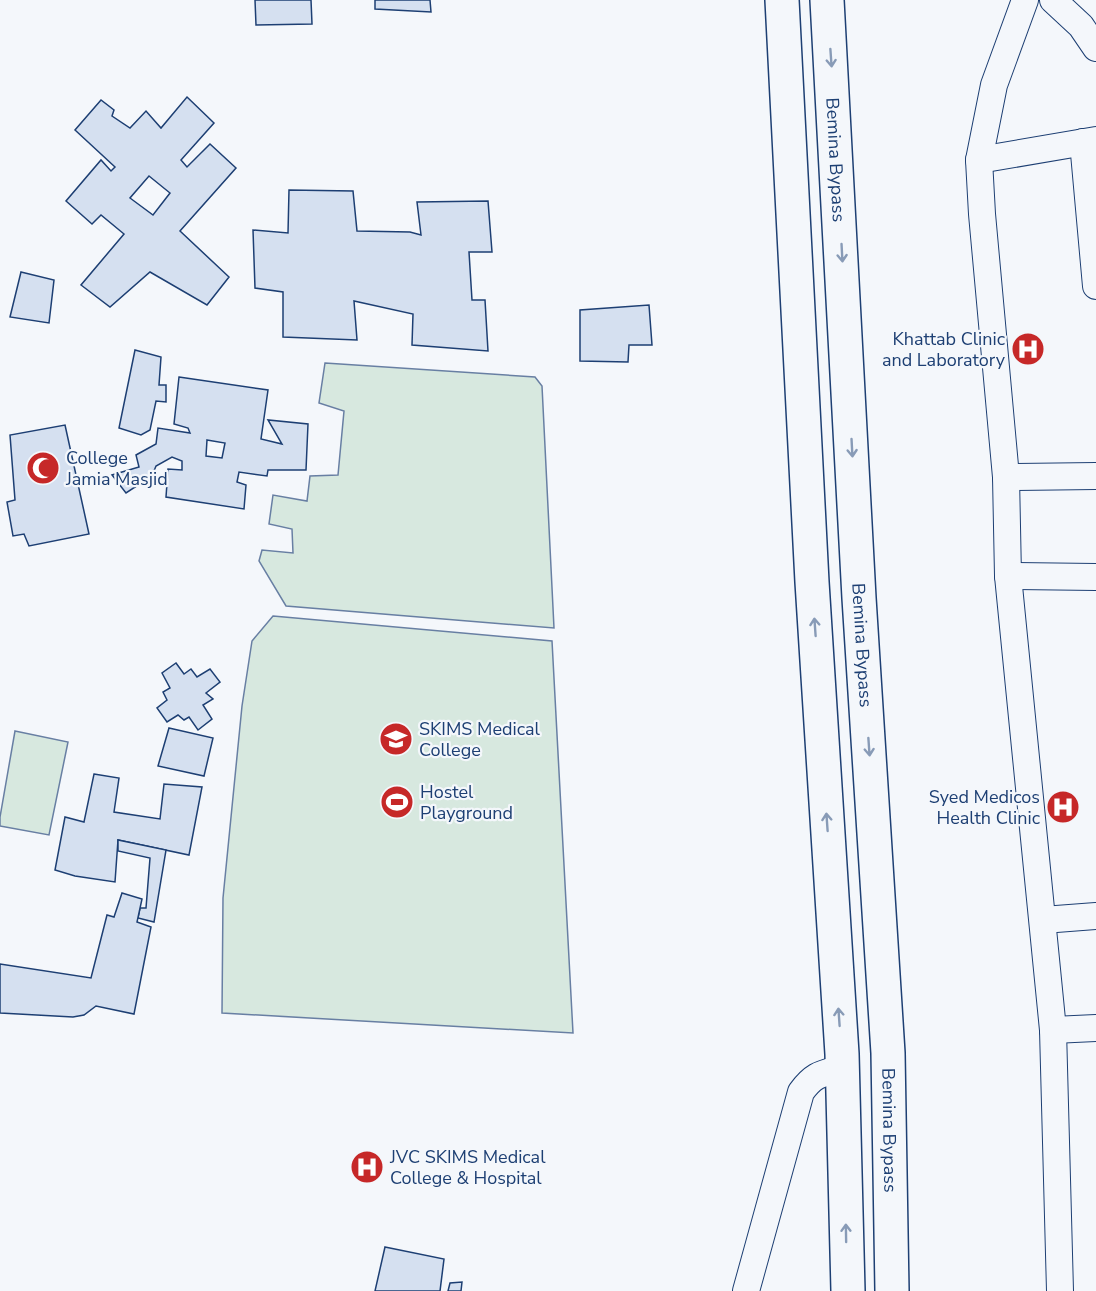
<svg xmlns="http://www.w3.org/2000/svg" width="1096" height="1291" viewBox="0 0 1096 1291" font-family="'Nunito Sans',sans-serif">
<rect width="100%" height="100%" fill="#f4f7fb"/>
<!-- green -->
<g fill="#d7e8df" stroke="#687fa3" stroke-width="1.5">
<path d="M325,363l210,14 7,9 12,242 -268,-22 -27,-45 3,-11 31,3 -1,-24 -23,-5 4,-29 34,6 3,-25 28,-1 6,-64 -25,-8z"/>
<path d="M273,616l279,25 21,392 -351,-20 1,-115 19,-192 10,-65z"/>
<path d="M15,731l53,11 -19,93 -49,-9v-9z"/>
</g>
<!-- building -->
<g fill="#d5e0f0" stroke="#1d3f73" stroke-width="1.5" fill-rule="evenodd">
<path d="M255,0h56l1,24 -56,1z"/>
<path d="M375,0h55l1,12 -56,-3z"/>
<path d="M187,97l27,26 -33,37 6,7 23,-23 26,24 -56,63 49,46 -22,28 -57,-33 -40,35 -29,-22 43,-51 -23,-19 -9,9 -26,-23 35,-41 10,11 4,-4 -40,-37 26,-30 13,10 -2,6 18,12 16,-17 15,17zM149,176l21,17 -17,22 -23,-17z"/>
<path d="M289,190l64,1 4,40 53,1 11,3 -4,-33 71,-1 4,51h-23l3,48h13l3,51 -76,-6 1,-31 -59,-13 3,39 -74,-3v-45l-28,-4 -2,-58 35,3z"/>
<path d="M21,272l33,8 -5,43 -39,-6z"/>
<path d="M649,305l3,40h-23l-1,17 -48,-1v-51z"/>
<path d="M135,350l26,7 -2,28h7v17l-10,-1 -6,29 -9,5 -22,-7z"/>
<path d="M179,377l89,13 -7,49 21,5 -14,-24 40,4 -2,46h-38l-1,6 -28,-4 -2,10 9,3 -2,24 -78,-12 2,-28 14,1v-9l-10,-4 -16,9 -4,10 -26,17 -14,-18 27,-8 -3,-12 20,-11 2,-16 32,5 -2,-5 -14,-4zM207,440l18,3 -3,15 -16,-2z"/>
<path d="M65,425l24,109 -60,12 -5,-12 -11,2 -6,-34 8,-2 -5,-65z"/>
<path d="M176,663l8,11 7,-5 6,8 13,-8 10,13 -14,11 7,6 -10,6 9,14 -14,11 -9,-13 -5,3 -6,-5 -11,7 -10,-14 10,-8 -4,-8 7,-4 -8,-15z"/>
<path d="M169,728l44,10 -9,38 -46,-10z"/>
<path d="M94,774l25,4 -5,34 46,7 4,-35 38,3 -13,68 -71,-15 -3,42 -40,-6 -20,-6 10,-53 19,5z"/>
<path d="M118,840l48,10 -12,72 -16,-4 2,-10h6l4,-50 -32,-7z"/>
<path d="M122,893l20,6 -5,23 14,5 -17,87 -38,-8 -12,9 -11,2 -73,-4v-49l91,14 16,-63 7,2z"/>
<path d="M385,1247l59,12 -4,32h-65z"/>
<path d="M462,1282l-1,9h-13l2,-8z"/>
</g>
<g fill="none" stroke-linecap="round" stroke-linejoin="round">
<!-- minor casing -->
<g stroke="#1d3f73" stroke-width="28">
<g id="minor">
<path d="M1025,0l-31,85 -15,75 3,54 24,263 2,99 45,454 7,261"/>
<path d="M1053,0l28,26 15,22"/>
<path d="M1083,142l13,144"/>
<path d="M979,160l117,-20"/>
<path d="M1006,477l90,-1"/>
<path d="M1008,576l88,1"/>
<path d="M1043,920l53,-4"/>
<path d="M1053,1030l43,-2"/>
<path d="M746,1291l55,-199c13,-18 20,-18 41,-24"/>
</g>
</g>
<!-- highway casing -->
<g stroke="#1d3f73" stroke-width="36">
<g id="highway">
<path d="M782,0l30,582 30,472 6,237"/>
<path id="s1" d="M827,0l32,598 29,455 4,238"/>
</g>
</g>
<!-- minor -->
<use href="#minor" stroke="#f4f7fb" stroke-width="26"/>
<!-- highway -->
<use href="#highway" stroke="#f4f7fb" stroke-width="33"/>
</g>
<!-- one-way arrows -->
<defs><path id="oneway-shaft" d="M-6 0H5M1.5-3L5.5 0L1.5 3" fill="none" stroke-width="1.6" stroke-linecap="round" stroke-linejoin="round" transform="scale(1.5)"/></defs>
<g stroke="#889bb7">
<use href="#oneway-shaft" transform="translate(831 58) rotate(86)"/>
<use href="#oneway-shaft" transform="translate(842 253) rotate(87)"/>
<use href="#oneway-shaft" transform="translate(852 448) rotate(87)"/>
<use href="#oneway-shaft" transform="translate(815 627) rotate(-94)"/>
<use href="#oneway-shaft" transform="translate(869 747) rotate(86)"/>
<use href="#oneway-shaft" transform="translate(827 822) rotate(-94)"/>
<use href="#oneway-shaft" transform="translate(839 1017) rotate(-94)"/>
<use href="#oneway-shaft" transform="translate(846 1233) rotate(-91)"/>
</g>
<!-- icons -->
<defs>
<g id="hospital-disc" transform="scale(1.725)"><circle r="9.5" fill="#c62828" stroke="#f4f7fb"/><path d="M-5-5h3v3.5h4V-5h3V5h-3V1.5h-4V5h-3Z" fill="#fff"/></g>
<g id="mosque-disc" transform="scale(1.725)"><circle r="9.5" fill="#c62828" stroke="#f4f7fb"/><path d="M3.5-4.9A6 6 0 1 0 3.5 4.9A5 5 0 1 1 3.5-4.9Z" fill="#fff"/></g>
<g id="university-disc" transform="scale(1.725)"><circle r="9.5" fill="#c62828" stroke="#f4f7fb"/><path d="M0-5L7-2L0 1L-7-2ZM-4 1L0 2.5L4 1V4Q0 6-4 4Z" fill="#fff"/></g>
<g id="stadium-disc" transform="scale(1.725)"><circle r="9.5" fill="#c62828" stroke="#f4f7fb"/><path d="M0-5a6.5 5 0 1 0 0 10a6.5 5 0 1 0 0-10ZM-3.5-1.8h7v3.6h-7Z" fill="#fff"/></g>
</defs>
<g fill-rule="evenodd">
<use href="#hospital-disc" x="1028" y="349"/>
<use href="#mosque-disc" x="43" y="468"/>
<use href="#university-disc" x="396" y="739"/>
<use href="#stadium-disc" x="397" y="802"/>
<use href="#hospital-disc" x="1063" y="807"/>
<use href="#hospital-disc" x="367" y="1167"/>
</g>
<g text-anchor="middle" stroke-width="4.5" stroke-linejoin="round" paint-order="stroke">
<!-- street labels -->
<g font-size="18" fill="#1d3f73" stroke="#f4f7fb">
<text dy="6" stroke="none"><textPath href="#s1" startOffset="160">Bemina Bypass</textPath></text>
<text dy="6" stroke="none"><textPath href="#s1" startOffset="646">Bemina Bypass</textPath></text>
<text dy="6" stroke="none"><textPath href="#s1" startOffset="1132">Bemina Bypass</textPath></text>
</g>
<!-- poi labels -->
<g font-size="18" fill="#1d3f73" stroke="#f4f7fb" text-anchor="start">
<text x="1005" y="345" text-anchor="end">Khattab Clinic<tspan x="1005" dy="21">and Laboratory</tspan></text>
<text x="66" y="464">College<tspan x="66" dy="21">Jamia Masjid</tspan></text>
<text x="419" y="735">SKIMS Medical<tspan x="419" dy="21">College</tspan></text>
<text x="420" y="798">Hostel<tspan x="420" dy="21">Playground</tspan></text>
<text x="1040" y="803" text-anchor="end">Syed Medicos<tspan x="1040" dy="21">Health Clinic</tspan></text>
<text x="390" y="1163">JVC SKIMS Medical<tspan x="390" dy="21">College &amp; Hospital</tspan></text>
</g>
</g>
</svg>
